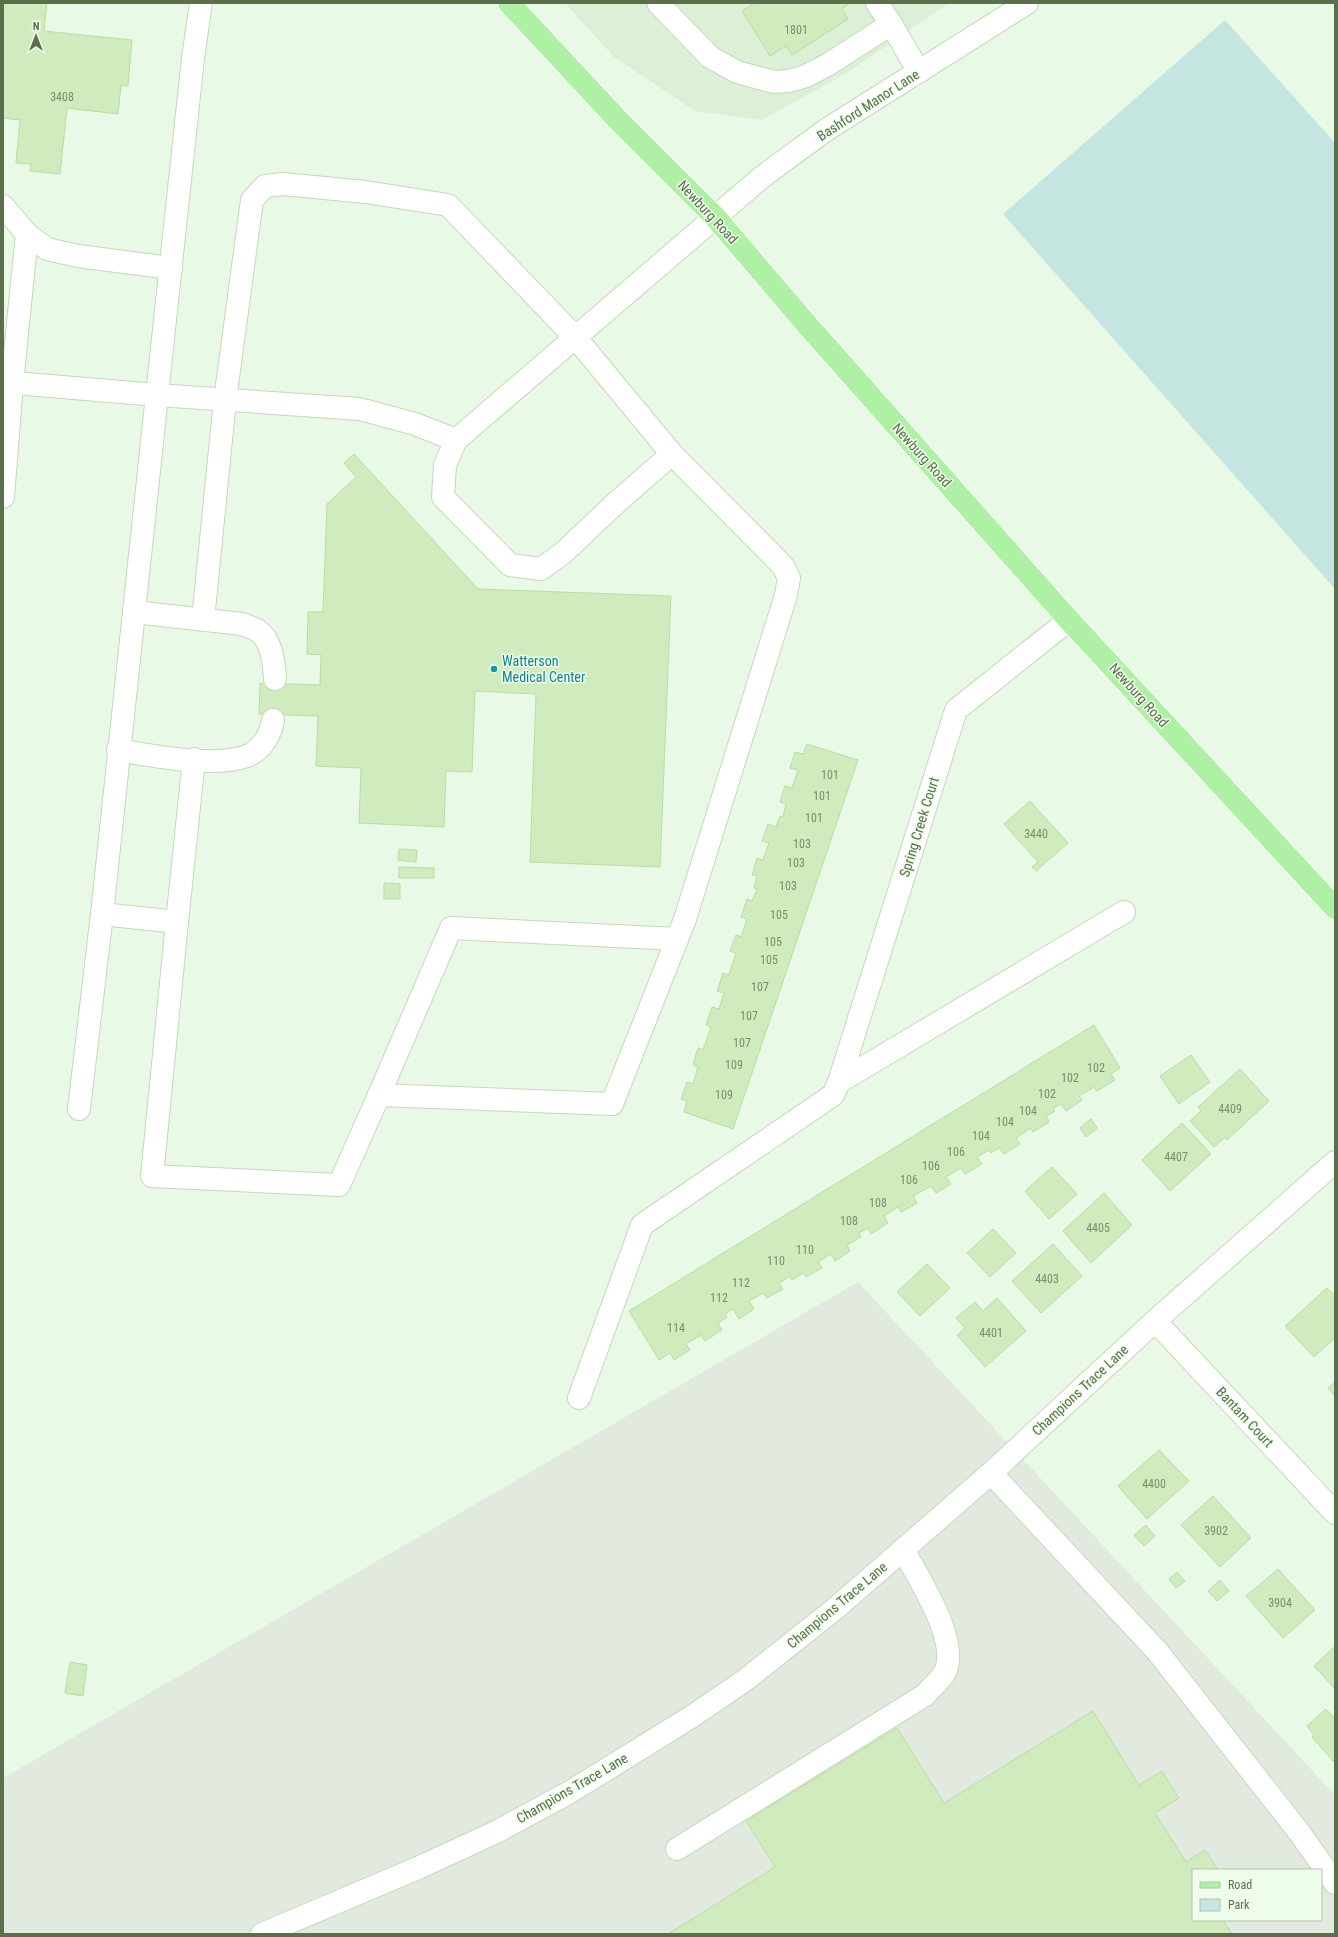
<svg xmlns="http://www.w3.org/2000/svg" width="1338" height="1937" viewBox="0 0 1338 1937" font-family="'Roboto Condensed',sans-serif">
<rect width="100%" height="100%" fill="#e8f9e5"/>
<!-- residential -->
<path fill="#dbf0d4" d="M565,3h384l-104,71 -83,46 -67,-9 -81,-54z"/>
<!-- industrial -->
<path fill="#e2eadf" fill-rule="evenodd" d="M858,1282l477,513v139h-1332v-156zM1193,1870h128v50h-128z"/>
<!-- green -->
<path fill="#c5e5e0" d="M1225,20l110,123v446l-332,-375z"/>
<!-- building -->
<g fill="#d0ecbf" stroke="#b9dda2">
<path d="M3,3h44l-3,28 88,9 -4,46 -7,-1 -3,29 -51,-6 -7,66 -30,-3 1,-7 -15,-1 4,-43 -17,-2z"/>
<path d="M755,3h95l-8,6 6,10 -56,36 -6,-9 -16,10 -28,-45z"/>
<path d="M354,454l124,135 193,7 -11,271 -130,-5 6,-168 -61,-3 -3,81 -26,-1 -2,56 -85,-4 2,-55 -45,-2 2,-50 -59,-2 1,-31 60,2 1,-30 -14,-1 1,-42h15l4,-108 29,-27 -12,-14z"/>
<path d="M807,744l51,16 -125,369 -49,-17 3,-11 -6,-2 6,-17 6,2 5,-17 -5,-2 5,-17 5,2 8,-23 -5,-2 6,-18 7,2 5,-16 -7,-2 6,-18 6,2 7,-22 -6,-2 6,-16 5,2 6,-18 -6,-2 6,-18 5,2 5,-12 -3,-1 3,-12 -5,-1 5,-17 6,2 6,-17 -7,-2 6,-17 8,3 4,-11 3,1 3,-13 -6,-2 5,-16 7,2 6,-18 -8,-2 5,-16 8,2z"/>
<path d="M1030,801l38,42 -32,28 -4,-4 6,-5 -34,-38z"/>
<path d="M399,849l18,1 -1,12 -18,-2z"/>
<path d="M399,867l35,1v10h-35z"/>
<path d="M384,883l16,1v15h-16z"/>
<path d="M1094,1025l26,43 -9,6 4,6 -18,11 -3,-4 -15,9 3,4 -16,11 -5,-7 -8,4 2,3 -9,5 3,6 -16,10 -2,-4 -15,10 4,6 -16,10 -5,-6 -8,5 -2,-3 -12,7 5,7 -17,10 -4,-6 -15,9 5,7 -15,9 -5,-7 -18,10 4,7 -16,9 -3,-5 -14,9 4,7 -17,11 -3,-6 -9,5 2,4 -14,8 3,6 -15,10 -4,-7 -13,8 4,6 -16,9 -3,-4 -11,7 -2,-4 -11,7 4,6 -16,9 -4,-5 -14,8 5,8 -15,10 -6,-10 -8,5 2,3 -9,6 4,7 -17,11 -4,-6 -15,9 4,6 -16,10 -4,-7 -11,7 -30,-49z"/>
<path d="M1191,1055l19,27 -31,22 -19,-28z"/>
<path d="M1240,1069l29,32 -42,39 -2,-3 -11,10 -24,-26 11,-10 -3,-4z"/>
<path d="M1091,1119l6,9 -11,9 -6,-9z"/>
<path d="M1182,1123l29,31 -41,37 -28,-31z"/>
<path d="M1052,1167l25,27 -28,25 -24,-28z"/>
<path d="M1104,1193l28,32 -41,38 -28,-32z"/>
<path d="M993,1229l23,24 -26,24 -23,-24z"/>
<path d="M1053,1244l29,32 -41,37 -29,-32z"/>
<path d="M927,1264l23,24 -30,28 -23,-24z"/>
<path d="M1327,1288l8,8v42l-21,19 -29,-31z"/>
<path d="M997,1298l29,33 -41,36 -28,-32 8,-7 -9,-10 19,-16 8,9z"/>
<path d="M1335,1382v14l-7,-8z"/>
<path d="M1159,1450l30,31 -42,38 -29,-33z"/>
<path d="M1213,1496l38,42 -31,29 -39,-42z"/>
<path d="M1146,1525l9,11 -11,10 -10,-11z"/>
<path d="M1278,1569l37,41 -32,28 -37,-42z"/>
<path d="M1177,1572l8,9 -9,7 -7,-9z"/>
<path d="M1220,1580l9,11 -12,10 -9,-10z"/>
<path d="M1335,1646v43l-21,-23z"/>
<path d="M70,1662l17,3 -4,31 -18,-3z"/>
<path d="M1326,1709l7,8 2,-2v44l-2,2 -21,-24 2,-2 -7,-9z"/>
<path d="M1093,1711l46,74 23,-14 17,27 -24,15 31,49 19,-12 13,20h-25v50h30l9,14h-564l107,-67 -29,-46 151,-93 47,75z"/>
</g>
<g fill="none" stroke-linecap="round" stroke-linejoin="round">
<!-- minor casing -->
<g stroke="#c5d8bc" stroke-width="24">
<g id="minor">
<path d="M201,3l-8,55 -36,337 203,14 55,15 41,16 306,-263 64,-47 201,-127"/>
<path d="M658,3l52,54 27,15 37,10 15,-1 17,-5 23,-12 62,-40 28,48"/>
<path d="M877,3l14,21"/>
<path d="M3,206l24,28 20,15 31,7 93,12"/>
<path d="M3,382l154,13 -55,519 75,8 -25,254 187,9 40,-90 233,9 73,-185 101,-324 3,-17 -6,-12 -111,-112 -55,48 -54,51 -22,16 -31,-4 -67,-68 2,-32 11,-25"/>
<path d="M3,497l9,-114 15,-149"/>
<path d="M134,612l108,12c5,2 11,4 15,6 15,10 17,32 18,49"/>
<path d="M203,620l22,-220 27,-200 13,-14 18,-2 83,8 82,13 127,132 97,117"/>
<path d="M118,750c35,6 96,18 129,6 15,-6 24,-22 26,-36"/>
<path d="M177,922l17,-163"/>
<path d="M839,1082l285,-170"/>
<path d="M379,1095l72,-167 226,11"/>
<path d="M79,1109l23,-195"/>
<path d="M1155,1321l180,192"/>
<path d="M579,1398l63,-173 191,-130 6,-13 117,-372 113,-90"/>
<path d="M991,1473l166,178 142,181 36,51"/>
<path d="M677,1849l248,-154c6,-7 14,-14 19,-21 18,-31 -26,-96 -41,-125"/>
<path d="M262,1934l156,-66 78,-36 74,-40 121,-75 53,-36 92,-73 155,-135 164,-152 180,-159"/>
</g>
</g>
<!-- major casing -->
<g stroke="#fff" stroke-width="24">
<path id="major" d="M509,3l109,117 97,97 94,110 260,293 266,288"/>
</g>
<!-- minor -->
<use href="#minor" stroke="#fff" stroke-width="22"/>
<!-- major -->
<use href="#major" stroke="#aff1a4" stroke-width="22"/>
</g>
<!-- markers -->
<circle fill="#0f9aa8" stroke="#eefdea" stroke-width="1.5" cx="494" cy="669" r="4"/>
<g text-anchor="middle" stroke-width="3" stroke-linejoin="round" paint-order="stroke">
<!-- number labels -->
<g font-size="12" fill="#788e6a">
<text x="796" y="34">1801</text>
<text x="62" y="101">3408</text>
<text x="830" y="779">101</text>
<text x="822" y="800">101</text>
<text x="814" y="822">101</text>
<text x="1036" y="838">3440</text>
<text x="802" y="848">103</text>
<text x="796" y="867">103</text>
<text x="788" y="890">103</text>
<text x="779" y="919">105</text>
<text x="773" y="946">105</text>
<text x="769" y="964">105</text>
<text x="760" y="991">107</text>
<text x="749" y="1020">107</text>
<text x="742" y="1047">107</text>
<text x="734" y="1069">109</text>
<text x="1096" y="1072">102</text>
<text x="1070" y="1082">102</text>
<text x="1047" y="1098">102</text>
<text x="724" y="1099">109</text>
<text x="1230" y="1113">4409</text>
<text x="1028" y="1115">104</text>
<text x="1005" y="1126">104</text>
<text x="981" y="1140">104</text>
<text x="956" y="1156">106</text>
<text x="1176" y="1161">4407</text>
<text x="931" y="1170">106</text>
<text x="909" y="1184">106</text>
<text x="878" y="1207">108</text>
<text x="849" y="1225">108</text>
<text x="1098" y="1232">4405</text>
<text x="805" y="1254">110</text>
<text x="776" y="1265">110</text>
<text x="1047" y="1283">4403</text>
<text x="741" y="1287">112</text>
<text x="719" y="1302">112</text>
<text x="676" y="1332">114</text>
<text x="991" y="1337">4401</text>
<text x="1154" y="1488">4400</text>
<text x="1216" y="1535">3902</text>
<text x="1280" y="1607">3904</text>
</g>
<!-- street labels -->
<g font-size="14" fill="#5b6f4d" stroke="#eefdea">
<text transform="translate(868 105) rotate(-33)" y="5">Bashford Manor Lane</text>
<text transform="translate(708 212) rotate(47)" y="5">Newburg Road</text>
<text transform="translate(922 455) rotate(48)" y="5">Newburg Road</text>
<text transform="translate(1139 695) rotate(48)" y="5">Newburg Road</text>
<text transform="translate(919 827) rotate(-73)" y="5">Spring Creek Court</text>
<text transform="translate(1080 1390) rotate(-43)" y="5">Champions Trace Lane</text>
<text transform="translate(1245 1417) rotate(47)" y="5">Bantam Court</text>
<text transform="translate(837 1605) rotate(-40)" y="5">Champions Trace Lane</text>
<text transform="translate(572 1788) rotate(-30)" y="5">Champions Trace Lane</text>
</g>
<!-- culture labels -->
<g font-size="14" fill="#0d838f" stroke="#eefdea" text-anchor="start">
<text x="502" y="666">Watterson<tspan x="502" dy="16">Medical Center</tspan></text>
</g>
</g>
<!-- border -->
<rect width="1338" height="1937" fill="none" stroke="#5b6f4d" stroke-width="8"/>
<!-- legend -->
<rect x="1192" y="1869" width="130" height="52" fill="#eefdea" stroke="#b3c4ab"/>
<rect x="1200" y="1882" width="20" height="6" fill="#aff1a4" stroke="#b3c4ab"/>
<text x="1228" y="1889" font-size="12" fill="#5b6f4d">Road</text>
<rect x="1200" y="1899" width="20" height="12" fill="#c5e5e0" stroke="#b3c4ab"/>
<text x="1228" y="1909" font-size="12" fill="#5b6f4d">Park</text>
<!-- north arrow -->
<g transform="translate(36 36)" stroke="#eefdea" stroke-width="3" paint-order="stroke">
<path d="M0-3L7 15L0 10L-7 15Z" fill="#5b6f4d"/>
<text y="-6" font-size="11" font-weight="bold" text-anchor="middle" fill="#5b6f4d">N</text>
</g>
</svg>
